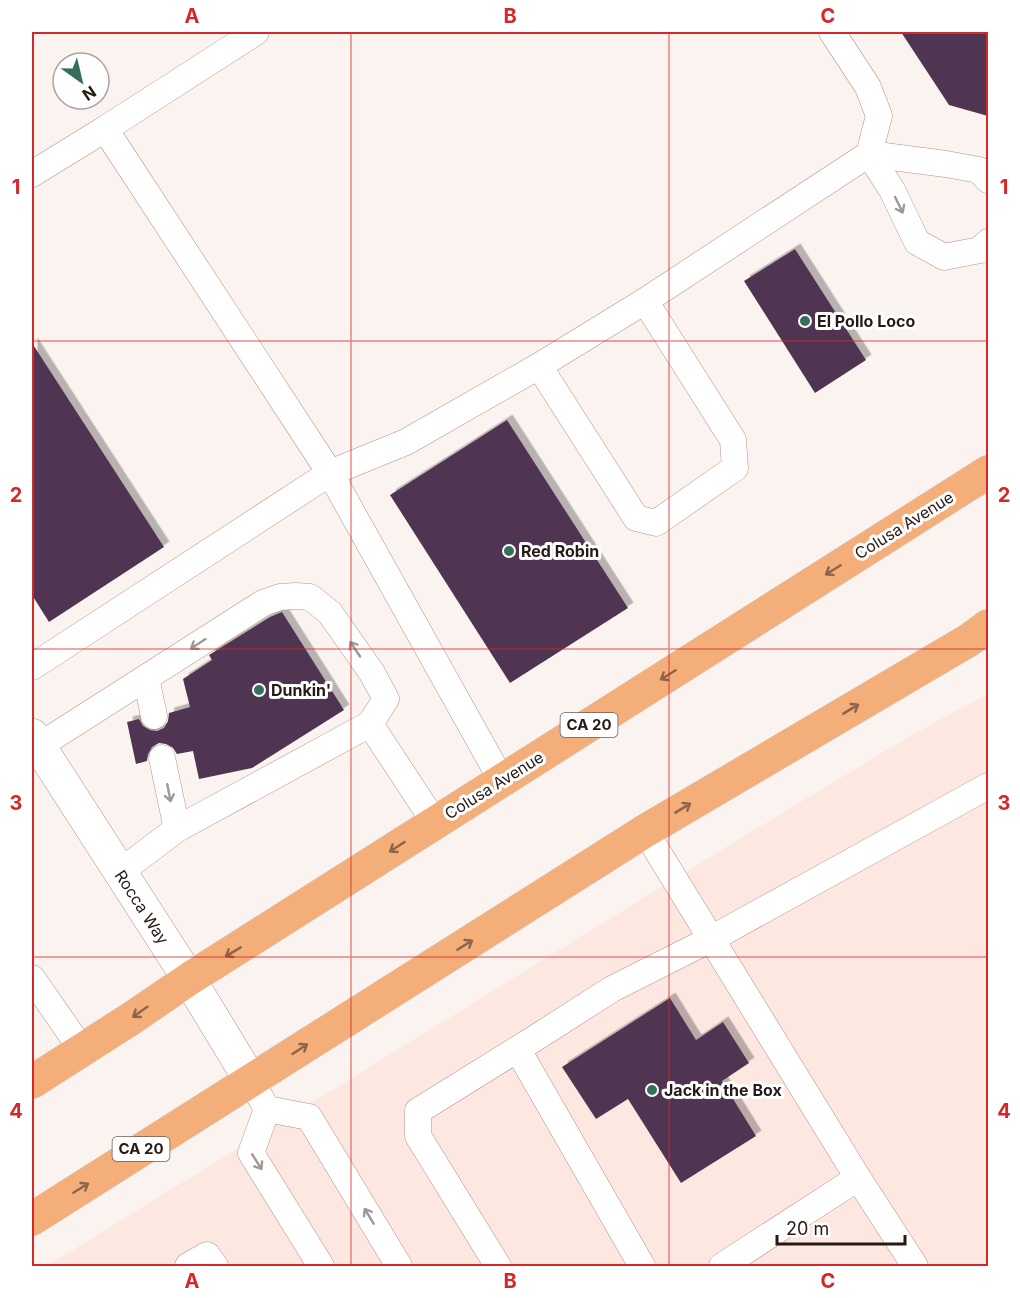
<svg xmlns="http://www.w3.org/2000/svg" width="1020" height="1298" viewBox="0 0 1020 1298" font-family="Inter,sans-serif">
<defs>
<filter id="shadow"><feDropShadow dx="5.5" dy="-5.5" stdDeviation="0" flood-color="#0004"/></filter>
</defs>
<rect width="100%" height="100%" fill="#fbf3f0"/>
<!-- built -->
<path fill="#fce8e1" d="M988,694v572h-941l692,-427 176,-106z"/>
<!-- building -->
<g fill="#4f3651" filter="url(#shadow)">
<path d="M901,32h87v84l-39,-11z"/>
<path d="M795,249l71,111 -51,33 -71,-112z"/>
<path d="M32,343l132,204 -115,75 -17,-27z"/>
<path d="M507,420l121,188 -118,75 -120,-188z"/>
<path d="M282,612l62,98 -92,58 -53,11 -6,-28 -16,3 -4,-6 -7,-4 -7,-1 -7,4 -4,7 -1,7 -11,3 -9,-42 12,-3 4,7 7,4 7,1 7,-3 4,-7 1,-8 21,-6 -7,-28 29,-19 -3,-5 61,-38z"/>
<path d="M670,998l26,42 27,-18 26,41 -27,18 34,55 -75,47 -53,-84 -32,20 -34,-52z"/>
</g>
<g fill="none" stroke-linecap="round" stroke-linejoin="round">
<!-- lane casing -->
<g stroke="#b69184" stroke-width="27">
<g id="lane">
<path d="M832,32l36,55 11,29 -10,38 23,36 25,52 27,15 36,-7 8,-8"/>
<path d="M105,129l151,-97"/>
<path d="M32,174l73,-45 225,344 76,-31 133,-76 97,152 20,5 79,-55 -2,-28 -88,-139 224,-147 77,10 33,6 9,10"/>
<path d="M539,366l106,-65"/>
<path d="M32,667l298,-194 172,308"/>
<path d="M146,678l8,38"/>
<path d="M39,746l224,-143 17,-6 16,-1 14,1 20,16 42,60 14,26 -16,25"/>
<path d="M162,758l15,71"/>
<path d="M645,831l213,347 57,88"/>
<path d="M120,872l57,-43 193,-105 65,99"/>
<path d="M32,978l50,72"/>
<path d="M518,1050l124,216"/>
<path d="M251,1081l16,28 42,8 90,149"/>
<path d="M267,1109l-16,44 70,113"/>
<path d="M188,1266l19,-11 8,11"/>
<path d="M498,1266l-80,-130v-25l119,-74 75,-48 99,-50 277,-153"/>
<path d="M722,1266l136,-88"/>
</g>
</g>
<!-- street casing -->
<g stroke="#b69184" stroke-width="34">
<path id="street" d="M32,735l157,244 62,102"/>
</g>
<!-- highway casing -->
<g stroke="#d4d1d0" stroke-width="34">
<g id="highway">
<path d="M32,1082l100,-64 57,-39 799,-507"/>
<path d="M32,1219l613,-388 324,-191 19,-14"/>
</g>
</g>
<!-- lane -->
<use href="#lane" stroke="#fff" stroke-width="26"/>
<!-- street -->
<use href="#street" stroke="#fff" stroke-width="33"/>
<!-- highway -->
<use href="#highway" stroke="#f3ae7a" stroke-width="33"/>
</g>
<!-- one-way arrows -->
<defs><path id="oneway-shaft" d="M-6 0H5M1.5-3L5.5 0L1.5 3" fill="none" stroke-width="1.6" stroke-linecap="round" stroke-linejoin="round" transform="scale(1.5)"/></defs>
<g stroke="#9e9896">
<use href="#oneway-shaft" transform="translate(899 205) rotate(64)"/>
<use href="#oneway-shaft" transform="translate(198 644) rotate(147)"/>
<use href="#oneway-shaft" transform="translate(355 649) rotate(-124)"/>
<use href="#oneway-shaft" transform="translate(169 793) rotate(79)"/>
<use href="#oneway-shaft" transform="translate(257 1162) rotate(58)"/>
<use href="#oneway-shaft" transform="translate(369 1216) rotate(-121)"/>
</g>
<g stroke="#8d6448">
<use href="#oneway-shaft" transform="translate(833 570) rotate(148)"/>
<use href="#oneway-shaft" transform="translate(668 675) rotate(148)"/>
<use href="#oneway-shaft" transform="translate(851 709) rotate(-31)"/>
<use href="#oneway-shaft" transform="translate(683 808) rotate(-31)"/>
<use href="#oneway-shaft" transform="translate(397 847) rotate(147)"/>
<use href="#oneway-shaft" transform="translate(465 945) rotate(-32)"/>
<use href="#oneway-shaft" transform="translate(233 952) rotate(149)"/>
<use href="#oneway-shaft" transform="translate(140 1012) rotate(145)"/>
<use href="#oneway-shaft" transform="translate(300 1049) rotate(-33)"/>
<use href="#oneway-shaft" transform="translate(81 1188) rotate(-32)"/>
</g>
<!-- grid -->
<path fill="none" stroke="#d62828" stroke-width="1.5" stroke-opacity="0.55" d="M351,32v1234M669,32v1234M32,341h956M32,649h956M32,957h956"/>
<!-- markers -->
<g fill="#336f59" stroke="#fff" stroke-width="2">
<circle cx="805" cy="321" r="6"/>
<circle cx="509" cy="551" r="6"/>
<circle cx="259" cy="690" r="6"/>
<circle cx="652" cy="1090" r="6"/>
</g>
<g text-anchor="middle" stroke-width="6" stroke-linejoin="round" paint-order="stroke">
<!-- shield labels -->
<g fill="#fff" stroke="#685f5b" stroke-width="1.5">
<rect x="560.5" y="713" width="57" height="24" rx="4.5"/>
<rect x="112.5" y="1137" width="57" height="24" rx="4.5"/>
</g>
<g font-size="15" font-weight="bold" fill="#271a15">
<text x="589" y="730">CA 20</text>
<text x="141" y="1154">CA 20</text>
</g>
<!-- poi labels -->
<g font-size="16" font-weight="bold" fill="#271a15" stroke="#fff" text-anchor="start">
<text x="817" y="327">El Pollo Loco</text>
<text x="521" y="557">Red Robin</text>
<text x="271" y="696">Dunkin'</text>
<text x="664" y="1096">Jack in the Box</text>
</g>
<!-- street labels -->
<g font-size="16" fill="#271a15" stroke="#fff">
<text transform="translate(904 525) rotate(-32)" y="6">Colusa Avenue</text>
<text transform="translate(494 785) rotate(-32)" y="6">Colusa Avenue</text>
<text transform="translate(142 907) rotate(57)" y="6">Rocca Way</text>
</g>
</g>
<!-- border -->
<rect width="1020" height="1298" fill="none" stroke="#ffffff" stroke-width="66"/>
<!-- north arrow -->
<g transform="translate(81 81) rotate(146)"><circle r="28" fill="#ffffff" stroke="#a9a3a1" stroke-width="1.5"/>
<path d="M0-4.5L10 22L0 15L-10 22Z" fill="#336f59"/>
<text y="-9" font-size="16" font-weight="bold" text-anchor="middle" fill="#271a15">N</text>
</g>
<!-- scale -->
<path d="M777 1235v9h128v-9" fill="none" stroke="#271a15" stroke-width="3"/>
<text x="786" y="1235" font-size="18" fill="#271a15" stroke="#ffffff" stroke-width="4.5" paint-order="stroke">20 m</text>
<rect x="33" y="33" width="954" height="1232" fill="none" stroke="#d62828" stroke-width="2"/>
<g font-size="20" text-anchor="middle" font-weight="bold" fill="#d62828">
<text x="192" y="23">A</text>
<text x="510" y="23">B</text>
<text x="828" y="23">C</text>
<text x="16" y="194">1</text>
<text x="1004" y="194">1</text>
<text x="16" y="502">2</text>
<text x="1004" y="502">2</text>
<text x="16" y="810">3</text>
<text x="1004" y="810">3</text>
<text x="16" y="1118">4</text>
<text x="1004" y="1118">4</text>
<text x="192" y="1288">A</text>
<text x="510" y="1288">B</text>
<text x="828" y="1288">C</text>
</g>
</svg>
